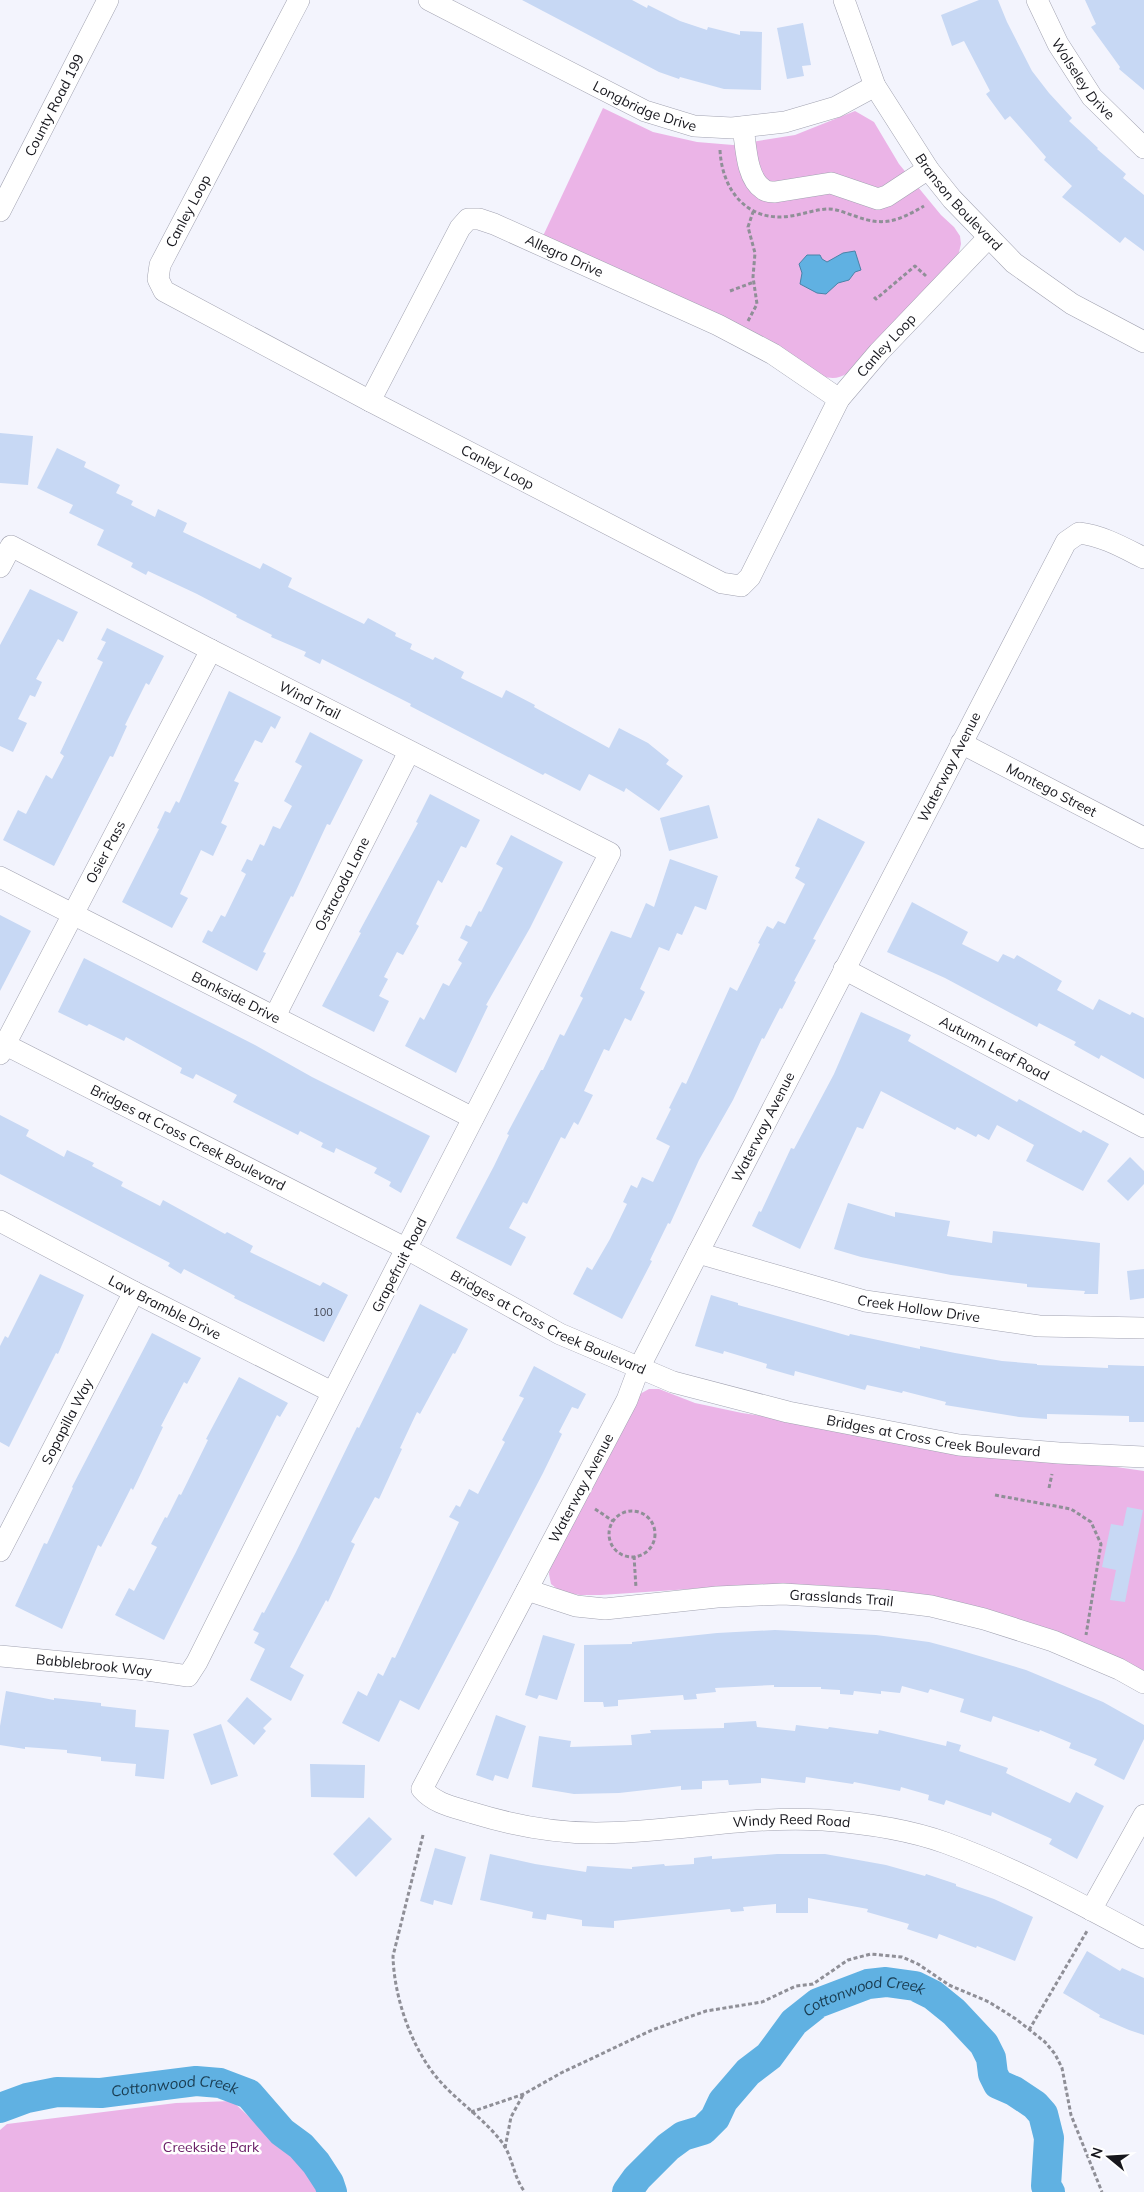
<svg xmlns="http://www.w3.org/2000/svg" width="1144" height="2192" viewBox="0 0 1144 2192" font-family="Mulish,sans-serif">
<rect width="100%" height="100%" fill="#f3f4fd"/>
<!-- green -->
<g fill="#ebb4e7">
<path d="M603,108l50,24 44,10 36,3 62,-10 60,-24 19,11 25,42 42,51 13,12 6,9 1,8 -3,12 -110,117c-10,6 -16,6 -27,3l-55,-38 -223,-102z"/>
<path d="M649,1389h10l36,14 47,10 402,58v200l-44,-22 -73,-26 -143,-33 -70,-5h-65l-148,10h-21l-19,-3 -10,-8 -2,-10 1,-8 88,-171z"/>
<path d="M232,2101l75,69 10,22h-317v-62l7,-6 169,-21z"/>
</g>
<!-- water -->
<path fill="#60b1e2" stroke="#4a83a7" d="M855,251l6,19 -6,2 -6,8 -11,3 -12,11 -9,-1 -17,-9 2,-11 -3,-9 8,-9h13l2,4 5,3 16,-9z"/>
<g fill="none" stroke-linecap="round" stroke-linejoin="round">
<!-- river -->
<g stroke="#60b1e2" stroke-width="30">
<path id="s1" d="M0,2108l27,-10 30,-6 44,1 95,-12 24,2 29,11 33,38 19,14 15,17 13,20 3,9"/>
<path id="s2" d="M627,2192l10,-14 31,-31 15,-11 20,-6 12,-12 8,-17 25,-29 21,-16 25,-34 24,-19 50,-19 18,-2 29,4 18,9 21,17 30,32 7,14 2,16 5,10 16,7 21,14 8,9 6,24 -3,48 4,6"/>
</g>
</g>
<!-- building -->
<g fill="#c7d8f4">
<path d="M522,0h110l15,8 1,-3 32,16 27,9 1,-3 32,8v-4l22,1 -1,58 -37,-1 -44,-12 -1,2 -20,-7z"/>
<path d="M979,0h19l9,22 25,49 17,22 23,25 -3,3 29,27 -1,1 29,25 -3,4 21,17v56l-19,-14 -5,6 -58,-46 10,-11 -28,-26 2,-3 -36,-41 -5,4 -19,-26 4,-3 -26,-50 -12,5 -11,-31z"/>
<path d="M1085,0h59v90l-25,-21 1,-2 -29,-40 5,-3z"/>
<path d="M803,23l8,42 -9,1 2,10 -17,3 -10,-51z"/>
<path d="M0,433l33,3 -5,49 -28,-2z"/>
<path d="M57,448l29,14 -2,5 36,18 -4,8 17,8 -2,4 24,12 3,-8 29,14 -4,9 77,37 3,-6 29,15 -4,9 76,37 4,-6 28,15 -1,3 17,8 -2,5 23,11 2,-3 29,15 -3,6 41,20 4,-8 29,15 -1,2 75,41 10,-20 29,15 21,17 -3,4 17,12 -24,35 -33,-23 -2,4 -35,-18 -9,17 -35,-18 -2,2 -133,-69 1,-2 -89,-45 -2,5 -16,-8 2,-4 -35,-15 1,-2 -36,-18 1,-2 -40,-21 -49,-23 -2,4 -15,-8 2,-4 -36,-18 7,-15 -35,-17 4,-8 -36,-17z"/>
<path d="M30,589l48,23 -15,30 -5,-3 -22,40 6,3 -7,15 -5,-2 -12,24 9,4 -14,29 -13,-6v-101z"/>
<path d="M107,628l57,28 -15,29 -3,-2 -21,42 2,1 -14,31 -3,-1 -56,110 -51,-26 15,-30 8,4 20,-39 6,4 12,-23 -4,-3 43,-91 -6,-3 9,-17 -5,-2z"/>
<path d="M229,691l52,26 -6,12 -4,-3 -9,17 -7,-3 -21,41 5,2 -18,40 6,3 -14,30 -12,-6 -21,44 8,4 -16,30 -50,-26 37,-73 -2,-1 8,-17 5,2 6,-12 3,2z"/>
<path d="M310,732l53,28 -33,65 -3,-1 -34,73 -2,-1 -28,56 3,1 -9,18 -55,-29 6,-12 4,2 9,-17 4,2 21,-43 -5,-3 6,-12 5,2 8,-17 4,2 9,-20 7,3 12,-23 -8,-5 18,-35 -7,-4z"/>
<path d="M430,794l50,26 -14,28 -5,-2 -19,37 -4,-3 -22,44 3,2 -16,29 -6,-3 -13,25 4,2 -9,17 10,5 -15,31 -52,-26 39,-73 -2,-1 59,-109 -2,-1z"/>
<path d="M709,805l9,33 -49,13 -9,-33z"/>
<path d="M818,818l47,24 -52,97 3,1 -22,41 2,1 -14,27 -2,-1 -16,31 -2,-1 -29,62 -34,60 -29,64 -2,-1 -18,37 2,1 -30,58 -49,-25 14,-27 5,3 18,-31 17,-35 -4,-2 8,-17 6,3 5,-11 11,5 17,-36 -14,-7 15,-30 -2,-1 13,-26 4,2 44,-97 7,4 23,-47 -2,-1 9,-17 6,3 5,-8 7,3 20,-40 -10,-6 5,-10 -5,-2z"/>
<path d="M511,835l52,27 -33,66 -44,77 2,1 -32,67 -51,-27 15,-29 4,3 19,-37 6,3 13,-23 -4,-3 10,-18 -8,-4 6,-13 5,2 8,-16 2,1 22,-44 -7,-4z"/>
<path d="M670,859l48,17 -12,34 -11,-4 -13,29 -5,-2 -8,18 -10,-4 -19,42 5,3 -14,29 -6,-3 -16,33 -5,-2 -20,42 9,4 -15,30 -4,-3 -9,17 -4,-2 -34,67 -4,-2 -14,26 17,9 -15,29 -55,-28 38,-72 15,-31 -2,-1 34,-64h2l17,-36 4,2 19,-38 -3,-2 31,-65 20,7 15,-35 8,4z"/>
<path d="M912,902l56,30 -6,12 36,18 5,-8 11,5 3,-4 45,26 -5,9 36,20 6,-11 31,16 2,-3 12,6v61l-43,-24 -2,4 -25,-14 2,-3 -37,-19 -2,4 -92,-49 -58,-26z"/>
<path d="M0,915l31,16 -31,60z"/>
<path d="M84,958l171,87 57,32 118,59 -29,57 -12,-7 2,-4 -17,-9 3,-5 -41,-20 -2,5 -13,-6 2,-4 -23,-12 -2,4 -65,-33 4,-7 -41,-21 -3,5 -13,-6 2,-5 -56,-31 -2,4 -35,-17 -2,2 -29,-14z"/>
<path d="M861,1012l50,23 -3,6 109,61 2,-3 62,34 2,-3 26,14 -26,47 -57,-30 8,-16 -37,-20 -8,15 -11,-6 -2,3 -19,-10 -2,3 -74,-39 -18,38 -6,-2 -57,122 -48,-23 7,-15 2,1 30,-64 3,1 40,-75z"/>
<path d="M0,1115l29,15 -3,6 38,21 3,-7 27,13 -2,3 31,16 -2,4 39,20 3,-6 62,34 2,-2 26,14 -3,6 70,34 3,-4 25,13 -24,47 -90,-44 1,-2 -51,-27 -3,5 -13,-8 2,-3 -170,-89z"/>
<path d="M1130,1157l14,14v13l-16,17 -21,-20z"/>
<path d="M848,1203l47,14v-5l55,9 -3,15 45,7 1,-12 107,12 -2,51h-14l1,-3 -58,-4v-3l-76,-9 -90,-18 -27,-8z"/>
<path d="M1144,1269v29l-14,2 -3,-29z"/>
<path d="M40,1274l44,21 -26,59 -2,-1 -47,94 -9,-5v-96l5,-10 3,2z"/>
<path d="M711,1295l27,8v2l111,31 1,-2 70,15v-3l35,7 47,8 35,3v1l71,3v-3l36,1v56h-15v-6l-82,-2v5l-28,-2 -74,-12 1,-3 -43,-11 -1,2 -35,-8 -2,5 -70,-19 -1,5 -28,-8 1,-4 -43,-13 -1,3 -28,-8z"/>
<path d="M420,1304l48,25 -13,25 -2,-1 -33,61 -3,-2 -17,36 2,1 -23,50 -4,-2 -24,45 4,2 -27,58 -2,-2 -36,67 14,8 -13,26 -41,-21 15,-31 -11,-6 5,-10 -6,-3 9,-18 2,1 32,-61 61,-125 2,1z"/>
<path d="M152,1333l49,25 -14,26 -3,-2 -23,44 2,1 -30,63 -2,-2 -30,59 -3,-2 -36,84 -47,-23 29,-63 3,1 26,-56 -1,-1z"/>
<path d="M534,1366l52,28 -8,15 -6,-2 -13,25 3,2 -19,39 -124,237 -19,-10 -21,42 -37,-19 16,-32 9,5 11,-23 5,3 9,-19 3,1 64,-136 -10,-5 7,-12 4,2 9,-18 9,5 27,-52 -3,-2 22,-42 -5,-2z"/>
<path d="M239,1377l49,26 -8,14 -3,-2 -113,225 -49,-25 14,-27 5,3 23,-44 -6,-3 14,-27 2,1 12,-24 2,1 27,-55 -2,-1z"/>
<path d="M1127,1507l16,3 -18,92 -15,-2 6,-30 -14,-3 9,-43 12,2z"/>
<path d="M775,1630l101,5 53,7 30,8 67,20 77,32 41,23v14l-20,41 -30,-15 3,-6 -28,-11 2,-5 -31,-13 -1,2 -46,-16 -2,6 -31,-10 4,-13 -34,-10 -2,4 -26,-7 -2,7 -19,-2v3l-27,-3 -1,4 -13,-1v-4l-19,-1v-2h-47v-2l-59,3 1,4 -20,2 1,5 -13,1 -1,-5 -65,5v6l-14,1 -1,-5h-19v-57l48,-1v-2l85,-9z"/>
<path d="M543,1635l32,9 -18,56 -18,-5 -2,4 -12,-4z"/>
<path d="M6,1691l48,9v-2l47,5v3l35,4 -1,17 34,3 -5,49 -29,-3 1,-12 -35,-3v-4l-34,-4v-3l-42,-3v2l-25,-4v-19z"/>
<path d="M247,1697l25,22 -9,9 3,3 -12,14 -27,-24z"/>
<path d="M496,1715l30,11 -18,53 -13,-4 -2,6 -17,-6z"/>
<path d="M756,1721l1,6 38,4 1,-6 32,4 1,-2 49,7 1,-4 67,16 1,-5 14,4 -2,6 49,17 -2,5 64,30 6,-11 28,14 -27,53 -28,-15 3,-5 -60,-27 -1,4 -45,-16 -2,5 -16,-5 1,-5 -28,-8 -1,4 -46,-9 -1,2 -47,-7 -1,6 -44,-5v5l-32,2 -1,-5 -26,1v8l-21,1v-4l-62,7 -45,1 -42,-7 7,-51 32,5 -1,6 62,-2 -1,-10 20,-2 -1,-3 74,-2v-5z"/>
<path d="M221,1724l17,52 -27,9 -18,-51z"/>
<path d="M310,1764l55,1 -1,33 -53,-1z"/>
<path d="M369,1817l23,22 -36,38 -23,-23z"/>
<path d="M435,1848l31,9 -14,48 -18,-5 -1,5 -13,-4z"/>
<path d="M490,1854l45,10 51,8 1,-6 45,3v-2l32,-3 1,2 29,-2v-6l18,-2v3l65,-5h48l61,11 39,11 1,-2 30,10v2l38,13 39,18 -18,44 -38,-15 -1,2 -37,-14 -2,5 -30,-10 2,-5 -42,-12 1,-3 -60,-11v15h-32v-9l-33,3 1,4 -13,1 -1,-3 -116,12v7l-32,-2v-6l-35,-6 -1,6 -14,-2 1,-6 -53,-12z"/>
<path d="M1087,1951l33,20 2,-3 22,10v57l-15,-5 -30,-13 1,-2 -37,-22z"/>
</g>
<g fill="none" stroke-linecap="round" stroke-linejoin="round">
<!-- minor casing -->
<g stroke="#a2a3b1" stroke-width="22">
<g id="minor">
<path id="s3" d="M299,0l-139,265 -2,14 6,12 206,110 352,182 19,3 9,-9 89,-178 40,-47 109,-114"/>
<path id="s4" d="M429,0l216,111 49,15 38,2 53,-6 51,-15 39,-21"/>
<path id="s5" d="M844,0l31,86 53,83 24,30 62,64 58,41 72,38"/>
<path id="s6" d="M1037,0l21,44 34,53 52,51"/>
<path d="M743,127c3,18 3,51 20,62 3,3 8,3 12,3l56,-9 47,16 9,-3 41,-27"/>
<path id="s7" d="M0,211l108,-211"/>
<path id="s8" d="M370,401l90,-173 8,-9h11l15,5 224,101 55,29 66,45"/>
<path id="s9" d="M1144,558c-22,-11 -41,-22 -65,-25l-13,9 -368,711 -59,115 -12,32 -205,389c13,15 32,18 51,24 39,12 82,20 123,20 76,0 151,-18 227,-13 41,3 84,9 123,23 69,25 133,60 198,95"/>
<path id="s10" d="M0,567l11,-21 200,104 399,203c-139,269 -278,538 -413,809l-9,14 -41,-6 -147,-14"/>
<path id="s11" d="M961,743l183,95"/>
<path id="s12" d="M0,877l473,241"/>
<path id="s13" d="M844,969l300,158"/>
<path id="s14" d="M275,1016l134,-264"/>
<path id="s15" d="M0,1042l407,207 153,85 113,48 115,30 171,33 100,8 85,4"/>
<path id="s16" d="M0,1054l211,-404"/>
<path id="s17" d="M0,1221l134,71 198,100"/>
<path id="s18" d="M698,1253l167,48 174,25 105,2"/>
<path id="s19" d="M0,1551l134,-259"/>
<path id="s20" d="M527,1590l49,16 29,3 112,-12 66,-3 99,6 49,6 53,13 69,22 66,28 25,14"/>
<path d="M1091,1910l53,-95"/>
</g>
</g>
<!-- path -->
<g stroke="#8f8f97" stroke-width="3" stroke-dasharray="4 2.5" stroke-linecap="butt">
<path d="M720,150c2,41 28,73 71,66 13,-2 26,-7 38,-7 9,0 18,5 26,7 29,11 43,5 69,-10"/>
<path d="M730,291l24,-9"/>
<path d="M874,297l2,2 39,-33 11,10"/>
<path d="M748,321l9,-17 -4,-27 2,-24 -7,-26 5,-15"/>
<path d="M1049,1488l3,-14"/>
<path d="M995,1495l76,14 20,13 10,22 -15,91"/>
<path d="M595,1509l18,12"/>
<circle cx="632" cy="1534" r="23"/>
<path d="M634,1556l2,32"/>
<path d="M423,1835l-30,121c1,41 18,91 45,123 19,22 45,39 63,62 12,15 12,36 24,51"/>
<path d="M1029,2030l58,-99"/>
<path d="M471,2112l53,-18 37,-21 91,-43 54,-19 56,-9 34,-16 17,-2 35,-24 23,-6 31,3 16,7 31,21 40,17 27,17 29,23 10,12 7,14 9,47 31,77"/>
<path d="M505,2148l6,-31 12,-22"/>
</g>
<!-- minor -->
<use href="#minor" stroke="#fff" stroke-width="21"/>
</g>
<g text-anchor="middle" stroke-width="5" stroke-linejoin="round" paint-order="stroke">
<!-- number labels -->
<g font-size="11" fill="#434753">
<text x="323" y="1316">100</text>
</g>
<!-- street labels -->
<g font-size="14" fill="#17171d" stroke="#fff">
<text dy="5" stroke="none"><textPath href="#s6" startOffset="92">Wolseley Drive</textPath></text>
<text dy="5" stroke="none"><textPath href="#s4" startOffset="241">Longbridge Drive</textPath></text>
<text dy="5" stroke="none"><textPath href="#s7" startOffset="119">County Road 199</textPath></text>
<text dy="5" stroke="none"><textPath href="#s5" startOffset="235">Branson Boulevard</textPath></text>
<text transform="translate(188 211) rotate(-62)" y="5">Canley Loop</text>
<text dy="5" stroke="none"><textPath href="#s8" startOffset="311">Allegro Drive</textPath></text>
<text dy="5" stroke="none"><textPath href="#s3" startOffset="1259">Canley Loop</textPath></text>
<text dy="5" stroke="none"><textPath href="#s3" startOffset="704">Canley Loop</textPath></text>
<text dy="5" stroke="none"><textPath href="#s10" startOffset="360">Wind Trail</textPath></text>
<text transform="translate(949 767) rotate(-63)" y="5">Waterway Avenue</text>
<text dy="5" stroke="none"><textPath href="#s11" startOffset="102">Montego Street</textPath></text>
<text dy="5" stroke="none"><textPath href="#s16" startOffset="228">Osier Pass</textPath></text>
<text dy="5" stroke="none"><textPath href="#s14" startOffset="148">Ostracoda Lane</textPath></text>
<text dy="5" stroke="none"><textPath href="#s12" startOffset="265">Bankside Drive</textPath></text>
<text dy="5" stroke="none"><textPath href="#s13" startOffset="170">Autumn Leaf Road</textPath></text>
<text transform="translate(763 1127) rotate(-63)" y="5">Waterway Avenue</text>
<text dy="5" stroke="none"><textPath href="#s15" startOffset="211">Bridges at Cross Creek Boulevard</textPath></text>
<text transform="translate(399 1265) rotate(-63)" y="5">Grapefruit Road</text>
<text dy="5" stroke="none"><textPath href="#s17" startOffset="186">Law Bramble Drive</textPath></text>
<text dy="5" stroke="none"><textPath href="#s18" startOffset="228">Creek Hollow Drive</textPath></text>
<text dy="5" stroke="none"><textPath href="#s15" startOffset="616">Bridges at Cross Creek Boulevard</textPath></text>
<text dy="5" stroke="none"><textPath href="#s19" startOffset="146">Sopapilla Way</textPath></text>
<text dy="5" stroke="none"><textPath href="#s15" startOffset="1021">Bridges at Cross Creek Boulevard</textPath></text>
<text transform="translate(581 1488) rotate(-62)" y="5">Waterway Avenue</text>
<text dy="5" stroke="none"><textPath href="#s20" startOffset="318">Grasslands Trail</textPath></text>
<text transform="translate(94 1665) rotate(6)" y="5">Babblebrook Way</text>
<text dy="5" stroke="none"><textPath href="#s9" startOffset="1868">Windy Reed Road</textPath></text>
</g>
<!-- park labels -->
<g font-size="14" fill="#6a2067" stroke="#fff">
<text x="211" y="2152">Creekside Park</text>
</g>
<!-- water labels -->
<g font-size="15" font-style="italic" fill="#193c51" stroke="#fff">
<text dy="5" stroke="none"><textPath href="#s2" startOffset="321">Cottonwood Creek</textPath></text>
<text dy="5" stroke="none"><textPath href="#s1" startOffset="178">Cottonwood Creek</textPath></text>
</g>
</g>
<!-- north arrow -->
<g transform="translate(1109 2157) rotate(288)" stroke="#ffffff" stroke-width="4" paint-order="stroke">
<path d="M0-4L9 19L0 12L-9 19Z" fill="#17171d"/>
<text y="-8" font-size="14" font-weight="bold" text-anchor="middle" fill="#17171d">N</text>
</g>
</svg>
